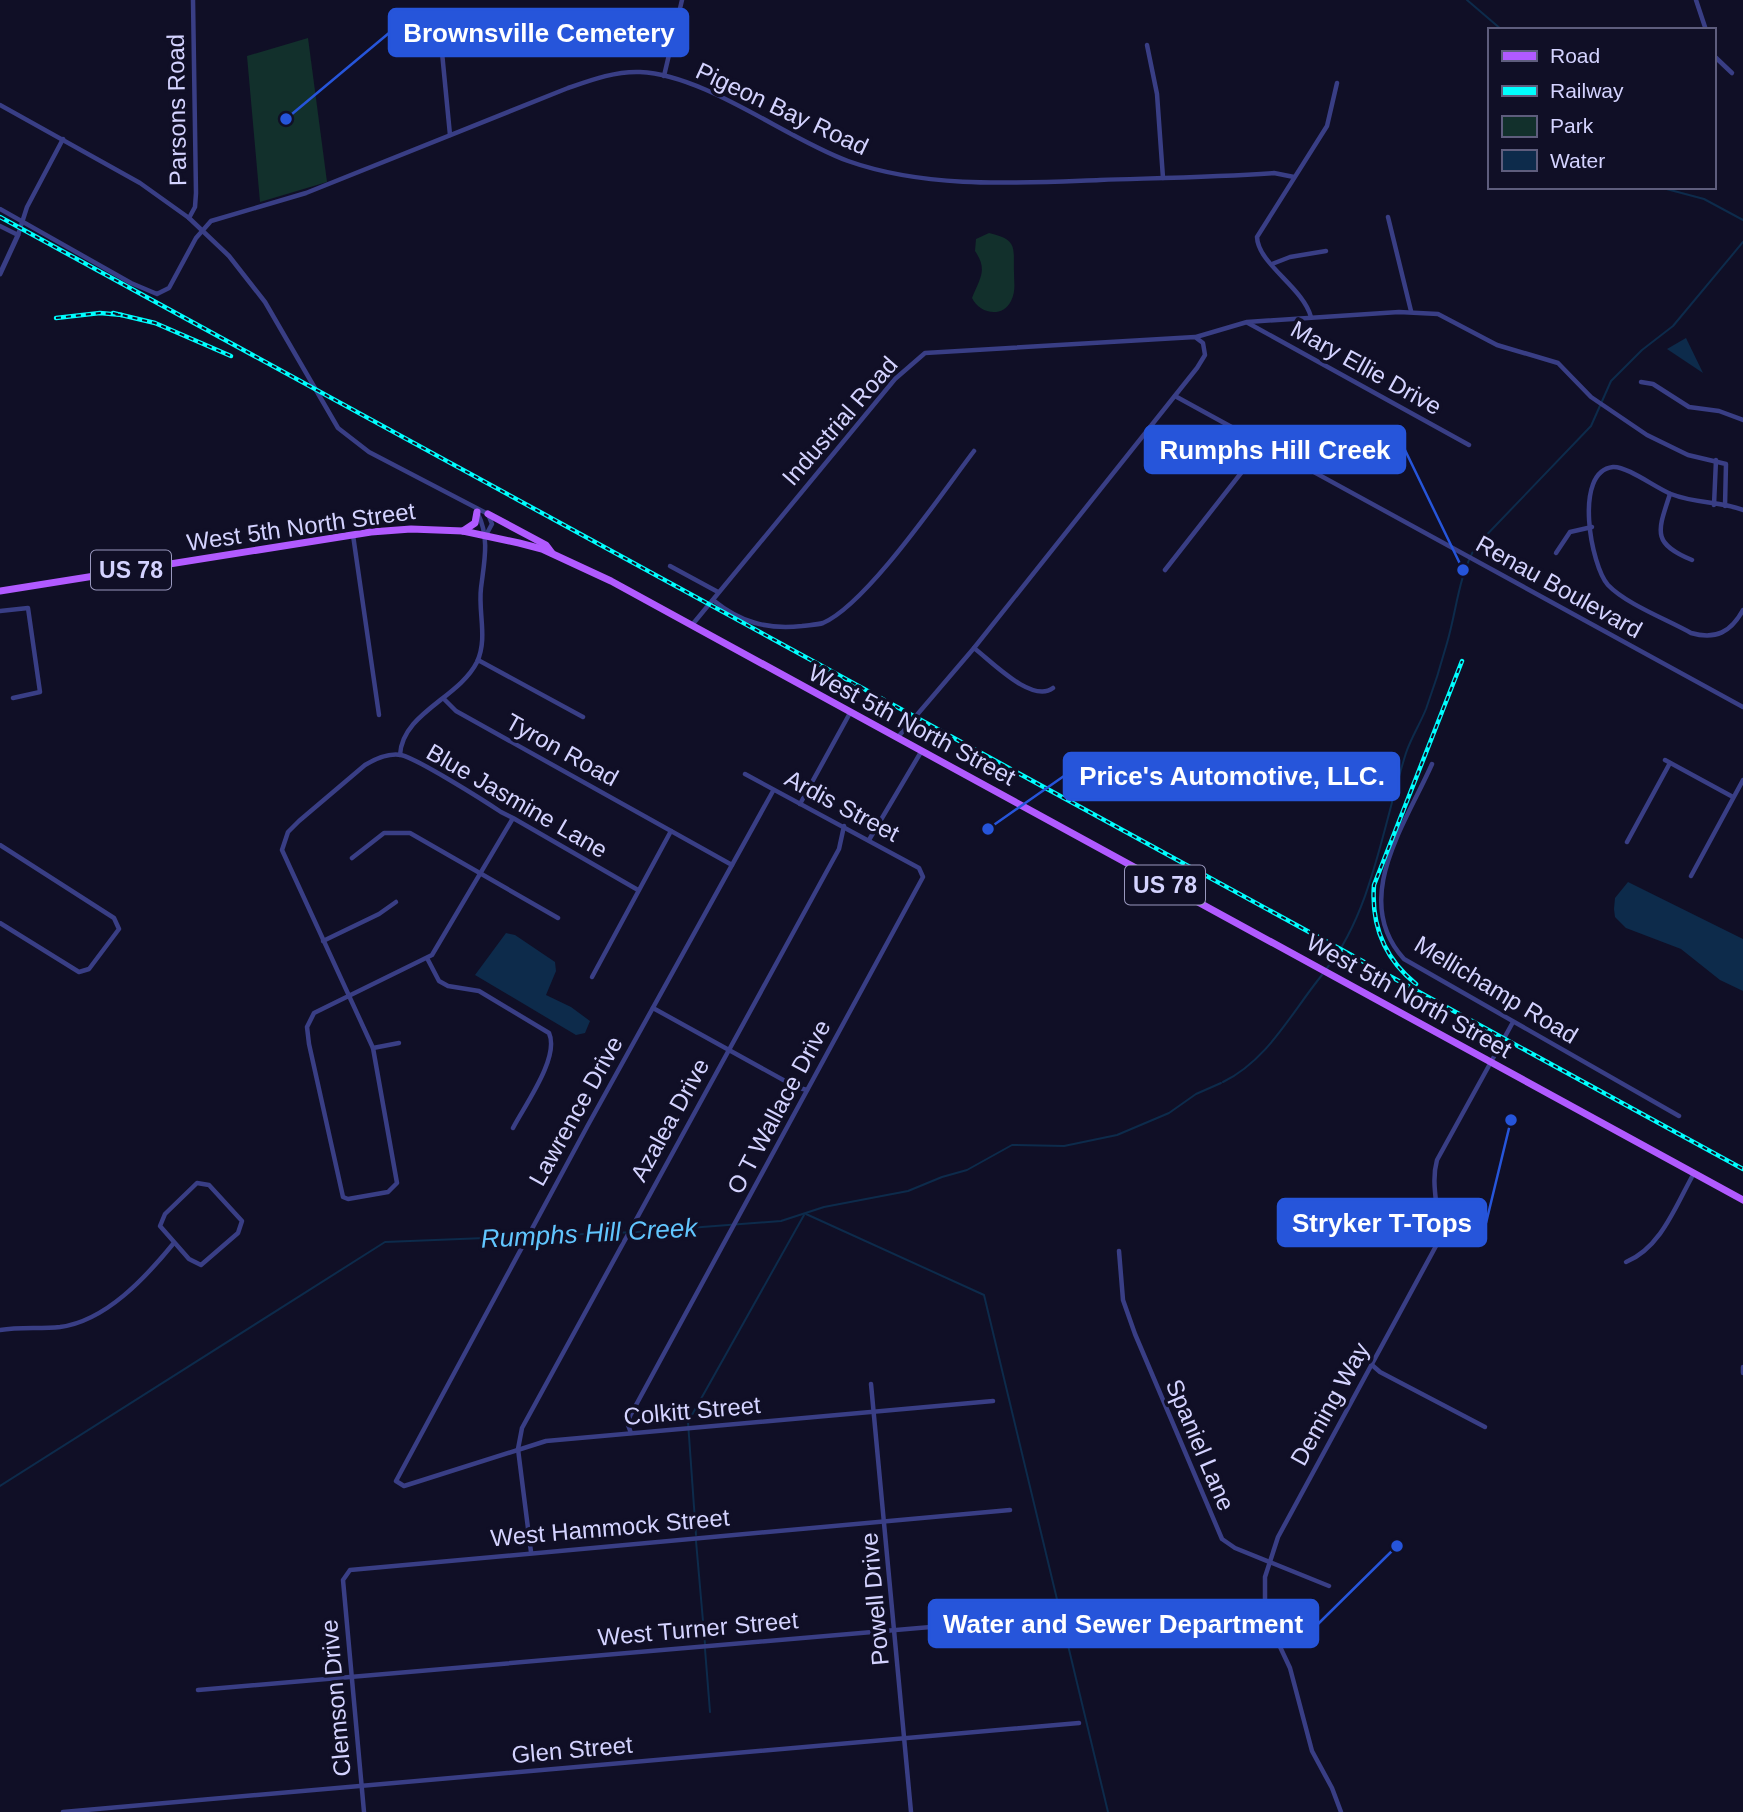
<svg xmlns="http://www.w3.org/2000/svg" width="1743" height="1812" viewBox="0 0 1743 1812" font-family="Arial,sans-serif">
<rect width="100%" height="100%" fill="#100f26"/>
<!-- green -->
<g fill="#12302c">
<path d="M308,38l19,144 -67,20 -13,-146z"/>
<path d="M989,233c30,7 24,15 25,40 0,10 2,18 -3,28 -9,18 -32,12 -39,-3 8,-20 16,-28 3,-47l1,-12z"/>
</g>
<!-- water -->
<g fill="#0d2b4b">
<path d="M1686,338l17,35 -36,-24z"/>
<path d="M1628,882l115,57v52l-23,-11 -39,-31 -55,-21 -11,-11 -1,-8 1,-11z"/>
<path d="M506,933l9,2 40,27 1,9 -10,24 25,12 19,14 -5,12 -9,2 -101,-60z"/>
</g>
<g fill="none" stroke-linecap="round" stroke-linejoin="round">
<!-- stream -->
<g stroke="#0d2b4b" stroke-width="2">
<path d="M1467,0l35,30"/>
<path d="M1659,187l45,12 39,21"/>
<path d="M1327,968c45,-56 57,-147 79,-215 5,-15 14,-29 20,-44 8,-22 15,-44 21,-66 10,-34 11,-66 29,-97l115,-120 20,-45 31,-31 31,-24 70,-84"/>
<path d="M1223,1082c45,-22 68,-69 99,-107"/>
<path d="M806,1214l178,81 124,517"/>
<path d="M0,1486l385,-244 252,-10 144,-11 43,-14 84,-16 34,-14 25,-7 45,-25 52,1 53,-11 52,-22 27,-19 25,-11"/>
<path d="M696,1535l-8,-113 116,-207"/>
<path d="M696,1541l9,103"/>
<path d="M705,1649l5,63"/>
</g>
<!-- minor -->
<g stroke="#393e85" stroke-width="4.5">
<path d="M1696,0l10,30"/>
<path d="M441,42l9,93"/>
<path d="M1147,45l10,49 6,84"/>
<path d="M1713,55l19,18"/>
<path d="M664,76l18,-76"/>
<path d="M0,105l140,78 49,35 40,38 36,46 73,126 31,24 119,62 4,10 -6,11"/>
<path d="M0,209l131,74 26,11 12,-6 27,-50 15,-17 95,-28 262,-105c23,-8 47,-17 72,-16 66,3 145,66 208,89 79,28 169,22 252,19 58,-2 116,-3 174,-7l20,4"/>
<path d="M1388,217l23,94"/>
<path d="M189,218l6,-11 1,-14 -3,-193"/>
<path d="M0,226l18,9 9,-28 36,-68"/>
<path d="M1272,264l18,-7 36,-6"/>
<path d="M1311,317c-8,-30 -53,-53 -54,-80l70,-111 10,-43"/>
<path d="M1248,323l221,122"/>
<path d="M1196,337l51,-15 152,-10 39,2 59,31 61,18 33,34 56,38 41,20 38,9 -1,42"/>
<path d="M1641,382l12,2 36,23 30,4 24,9"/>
<path d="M1175,396l568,311"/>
<path d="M1670,494c-12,37 -19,49 22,66"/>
<path d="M1714,505l2,-45"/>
<path d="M1743,510c-23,-9 -47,-6 -72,-16 -15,-6 -44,-28 -58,-27 -40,4 -22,99 -5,118 18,19 60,35 83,48 25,7 40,-1 52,-23"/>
<path d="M353,535l26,180"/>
<path d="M1556,553l14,-21 22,-5"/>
<path d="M670,566l48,26"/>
<path d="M1165,570l98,-125"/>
<path d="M713,600c27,22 54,30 89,26 6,-1 15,-1 21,-3 44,-19 119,-130 151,-172"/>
<path d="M0,611l28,-3 12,84 -27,6"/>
<path d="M692,625l203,-246 30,-26 270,-16 8,6 2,12 -8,13 -223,280 -76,89"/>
<path d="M974,648c17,13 58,56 79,40"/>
<path d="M478,660l105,57"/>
<path d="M444,699l12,12 276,154"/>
<path d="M400,755c2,-42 59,-57 77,-93 11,-24 1,-49 4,-74 3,-25 9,-50 -3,-74"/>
<path d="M1665,760l68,37"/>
<path d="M1432,764c-27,61 -82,136 -28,195l275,157"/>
<path d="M773,791l-185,334 -192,356 8,5 142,-45 447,-40"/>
<path d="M800,804l50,-91"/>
<path d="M513,818l-81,137 -118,58 -7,14 2,17 34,153 5,2 40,-7 9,-9 -24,-135 -91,-198 6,-18 11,-11 66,-56c10,-6 24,-12 36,-10 17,4 82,45 100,57l12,6 125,72"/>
<path d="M869,840l52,-88"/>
<path d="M1627,842l43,-79"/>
<path d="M0,845l114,73 5,11 -30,40 -10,3 -79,-49"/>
<path d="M352,858l32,-25h26l148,85"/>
<path d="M1691,876l52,-96"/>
<path d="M323,941l56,-27 17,-12"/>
<path d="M427,958l12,23 9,5 31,5 70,42c11,24 -24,72 -36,95"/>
<path d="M592,977l79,-146"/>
<path d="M653,1008l143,79 11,3"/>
<path d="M373,1048l26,-5"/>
<path d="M197,1183l12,2 33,36 -4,12 -37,32 -12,-6 -29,-33 5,-12z"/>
<path d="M1119,1251l4,49 12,34 87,205 13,9 94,38"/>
<path d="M1626,1262c35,-14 50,-57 67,-87"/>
<path d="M0,1330c20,-3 40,-1 60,-3 46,-6 86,-50 113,-83"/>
<path d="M1372,1365l8,7 105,55"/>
<path d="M1743,1367v6"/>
<path d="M871,1384l40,428"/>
<path d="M631,1433l-3,-8 2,-9 293,-539 -4,-9 -174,-94"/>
<path d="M531,1552l-13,-103 4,-21 317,-579 5,-23"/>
<path d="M198,1690l848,-73"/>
<path d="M63,1812l1016,-89"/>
<path d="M364,1812l-21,-232 7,-10 660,-60"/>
<path d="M1341,1812l-9,-24 -20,-37 -22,-83 -25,-53v-38l13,-40 158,-291c7,-30 -7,-57 1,-86l76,-138"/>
</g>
<!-- tertiary -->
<path stroke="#393e85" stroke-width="5" d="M0,274l18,-39"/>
<!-- primary -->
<g stroke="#b15aff" stroke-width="7">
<path d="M488,514l58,31 6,8"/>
<path d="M463,531l12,-8 2,-11"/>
<path d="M0,591l371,-59 40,-3 52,2 56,12 23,6 69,32 1132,619"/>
</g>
<!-- rail casing -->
<g stroke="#00fefe" stroke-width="4.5">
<g id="rail">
<path d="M0,217l1743,952"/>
<path d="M113,313l42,10 76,33"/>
<path d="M56,318l44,-5 22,2"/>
<path d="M1416,984c-31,-25 -45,-59 -42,-99l88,-224"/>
</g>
</g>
<!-- rail -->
<use href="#rail" stroke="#100f26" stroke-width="2" stroke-dasharray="5" stroke-linecap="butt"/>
</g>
<g text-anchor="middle" stroke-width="7" stroke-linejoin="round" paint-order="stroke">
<!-- shield labels -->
<g fill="#100f26" stroke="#9998be" stroke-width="2">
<rect x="91" y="550.5" width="80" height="39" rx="5"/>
<rect x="1125" y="865.5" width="80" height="39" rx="5"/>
</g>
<g font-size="23" font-weight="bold" fill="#d4d3ff">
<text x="131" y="578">US 78</text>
<text x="1165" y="893">US 78</text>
</g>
<!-- street labels -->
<g font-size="24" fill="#d4d3ff" stroke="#100f26">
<text transform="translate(782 109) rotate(25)" y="8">Pigeon Bay Road</text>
<text transform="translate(177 110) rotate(-91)" y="8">Parsons Road</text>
<text transform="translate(1366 368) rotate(29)" y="8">Mary Ellie Drive</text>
<text transform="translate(840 421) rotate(-49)" y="8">Industrial Road</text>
<text transform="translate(301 527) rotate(-8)" y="8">West 5th North Street</text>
<text transform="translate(1559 587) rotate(29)" y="8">Renau Boulevard</text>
<text transform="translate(912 725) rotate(28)" y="8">West 5th North Street</text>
<text transform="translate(562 750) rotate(29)" y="8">Tyron Road</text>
<text transform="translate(517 801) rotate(30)" y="8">Blue Jasmine Lane</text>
<text transform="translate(842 806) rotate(28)" y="8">Ardis Street</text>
<text transform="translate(1496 990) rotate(31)" y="8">Mellichamp Road</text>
<text transform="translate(1409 996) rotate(29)" y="8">West 5th North Street</text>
<text transform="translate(779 1107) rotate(-62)" y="8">O T Wallace Drive</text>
<text transform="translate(576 1111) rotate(-61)" y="8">Lawrence Drive</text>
<text transform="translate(670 1120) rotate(-61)" y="8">Azalea Drive</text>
<text transform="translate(1330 1404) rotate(-61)" y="8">Deming Way</text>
<text transform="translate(692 1411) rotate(-5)" y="8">Colkitt Street</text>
<text transform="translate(1200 1445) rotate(67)" y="8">Spaniel Lane</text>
<text transform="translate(610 1528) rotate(-5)" y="8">West Hammock Street</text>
<text transform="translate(875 1599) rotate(-95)" y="8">Powell Drive</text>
<text transform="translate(698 1629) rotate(-5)" y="8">West Turner Street</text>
<text transform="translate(336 1698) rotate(-95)" y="8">Clemson Drive</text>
<text transform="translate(572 1750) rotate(-5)" y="8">Glen Street</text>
</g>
<!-- water labels -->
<g font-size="26" font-style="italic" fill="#61c6ff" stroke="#100f26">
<text transform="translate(589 1233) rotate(-3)" y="9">Rumphs Hill Creek</text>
</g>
</g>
<!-- callouts -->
<path fill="none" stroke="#2655da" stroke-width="2.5" d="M286 119L389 33M1463 570L1405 450M988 829L1064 776M1511 1120L1486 1223M1397 1546L1318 1624"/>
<g fill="#2655da" stroke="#100f26" stroke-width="2.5">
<circle cx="286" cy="119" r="7"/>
<circle cx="1463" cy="570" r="7"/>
<circle cx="988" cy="829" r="7"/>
<circle cx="1511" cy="1120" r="7"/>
<circle cx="1397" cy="1546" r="7"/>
</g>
<g fill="#2655da" stroke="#2655da" stroke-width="2.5">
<rect x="389" y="9" width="299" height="47" rx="7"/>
<rect x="1145" y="426" width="260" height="47" rx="7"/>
<rect x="1064" y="753" width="335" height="47" rx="7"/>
<rect x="1278" y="1199" width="208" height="47" rx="7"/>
<rect x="929" y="1600" width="389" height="47" rx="7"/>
</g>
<g font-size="26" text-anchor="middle" font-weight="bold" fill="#fff">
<text x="539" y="42">Brownsville Cemetery</text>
<text x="1275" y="459">Rumphs Hill Creek</text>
<text x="1232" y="785">Price's Automotive, LLC.</text>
<text x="1382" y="1232">Stryker T-Tops</text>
<text x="1123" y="1633">Water and Sewer Department</text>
</g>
<!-- legend -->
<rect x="1488" y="28" width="228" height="161" fill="#100f26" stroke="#5e5d7d" stroke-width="2"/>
<rect x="1502" y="51" width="35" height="10" fill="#b15aff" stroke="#5e5d7d" stroke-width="2"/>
<text x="1550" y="63" font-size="21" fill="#d4d3ff">Road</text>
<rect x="1502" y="86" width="35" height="10" fill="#00fefe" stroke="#5e5d7d" stroke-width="2"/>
<text x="1550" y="98" font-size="21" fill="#d4d3ff">Railway</text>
<rect x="1502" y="116" width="35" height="21" fill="#12302c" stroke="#5e5d7d" stroke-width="2"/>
<text x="1550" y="133" font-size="21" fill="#d4d3ff">Park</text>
<rect x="1502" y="150" width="35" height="21" fill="#0d2b4b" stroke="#5e5d7d" stroke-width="2"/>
<text x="1550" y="168" font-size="21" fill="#d4d3ff">Water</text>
</svg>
